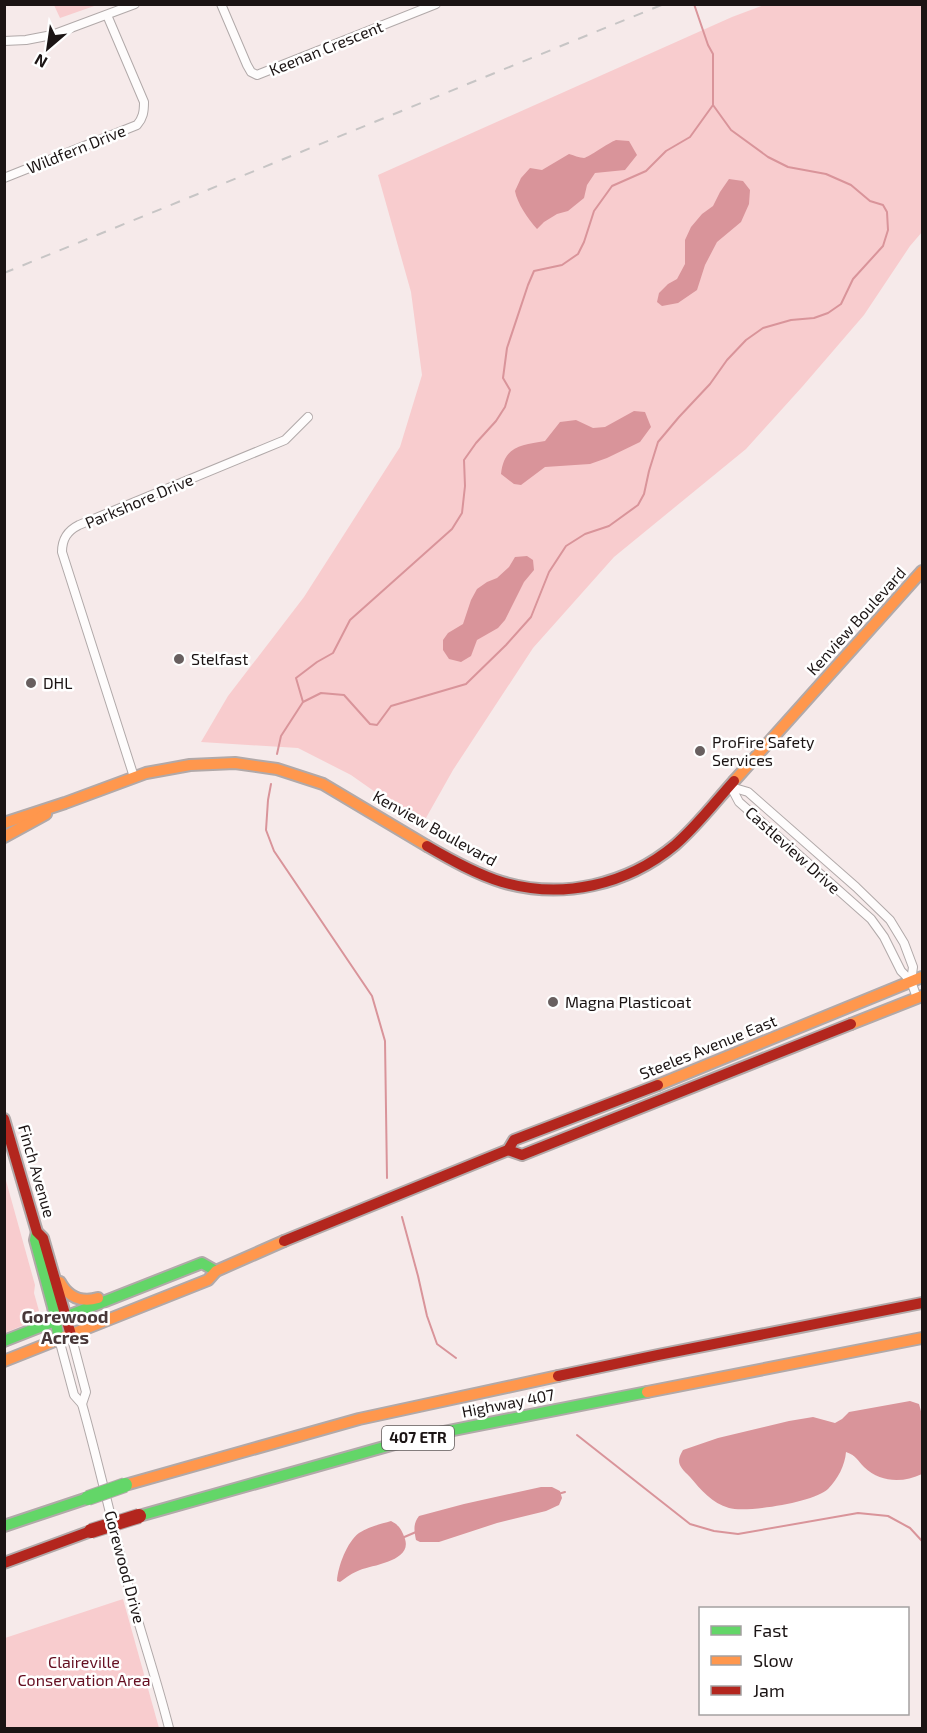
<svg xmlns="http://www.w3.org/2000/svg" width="927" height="1733" viewBox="0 0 927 1733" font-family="'Exo 2',sans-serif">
<rect width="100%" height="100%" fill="#f6eaea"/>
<!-- green -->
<g fill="#f8ccce">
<path d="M54,5h43l-37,13z"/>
<path d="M764,5h158v227l-12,14 -46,69 -62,72 -56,62 -132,108 -81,91 -80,122 -31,55 -71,-50 -53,-27 -97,-6 27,-46 76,-99 96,-150 22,-72 -11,-83 -33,-117 354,-158z"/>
<path d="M5,1177l30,108 -1,8 5,18 -8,11 -26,11z"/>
<path d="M123,1599l36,129h-154v-90z"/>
</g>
<!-- water -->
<g fill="#d9949a">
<path d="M616,140l13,1 8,14 -12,15 -30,3 -8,12 -3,13 -16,13 -11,3 -13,8 -7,7c-9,-10 -20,-26 -22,-38l6,-13 9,-10 12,2 27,-16c4,1 11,4 15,4 5,-1 24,-15 32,-18z"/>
<path d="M729,179l14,2 7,9 -1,14 -8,18 -24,20 -12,23 -8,25 -19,13 -16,3 -5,-4 2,-9 9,-9 9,-5 8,-15v-24l6,-13 11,-13 11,-8 7,-14z"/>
<path d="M634,411l11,1 6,15 -11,15 -33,16 -17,6 -45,3 -24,18 -7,-1 -13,-10c3,-28 20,-29 44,-33l15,-19 16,-2 17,8 12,-1z"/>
<path d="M527,556l6,4 1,10 -10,12 -19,38 -7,8 -21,12 -6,16 -10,6 -12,-3 -6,-9v-10l5,-7 15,-9 8,-24 6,-11 10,-7 10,-4 12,-11 6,-10z"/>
<path d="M910,1401l9,3 3,11v59c-19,9 -41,9 -58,-7 -7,-7 -7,-11 -18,-15 -1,13 -8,27 -18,37 -13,13 -81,24 -99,19 -17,-5 -28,-18 -39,-31 -10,-10 -15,-14 -7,-27l35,-12 71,-17 24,-4 22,6 7,-4 7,-7z"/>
<path d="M541,1487h11l8,4 2,7 -3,7 -13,6 -49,12 -58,19h-19l-4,-2c-2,-10 -3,-16 3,-24l45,-12z"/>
<path d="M391,1521c8,4 11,9 14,18 7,22 -31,26 -45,31 -8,3 -13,7 -20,12l-3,-1c1,-15 10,-39 22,-48 9,-6 22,-9 32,-12z"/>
</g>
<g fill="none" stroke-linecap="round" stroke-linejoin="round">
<!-- stream -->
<g stroke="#d9949a" stroke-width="2">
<path d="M303,702l-7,-24 21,-16 16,-9 17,-33 102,-91 10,-16 3,-27 -1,-26 12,-17 20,-22 9,-14 5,-17 -7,-12 4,-30 21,-63 6,-14 28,-6 16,-11 6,-12 10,-31 18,-25 34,-15 20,-20 24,-14 23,-32"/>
<path d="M277,754l4,-18 22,-34 18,-9 23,2 26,29 7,1 14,-19 75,-22 40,-39 25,-28 18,-45 17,-26 19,-12 24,-8 29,-21 6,-11 5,-23 9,-29 21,-25 31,-33 17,-24 19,-20 17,-12 28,-8 23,-2 14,-5 13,-9 12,-25 30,-33 5,-16 -1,-18 -4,-7 -13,-4 -19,-16 -25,-11 -38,-7 -20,-10 -37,-27 -18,-25v-51l-5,-9 -14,-41"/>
<path d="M271,784l-3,16 -2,30 8,21 98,145 13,45 2,137"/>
<path d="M402,1217l16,59 9,40 10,28 19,14"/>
<path d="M577,1435l113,89 24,7 24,3 120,-21 30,3 22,12 12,13"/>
<path d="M558,1494l7,-2"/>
<path d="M402,1538l14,-6"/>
</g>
<!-- street casing -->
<g stroke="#b1a9a9" stroke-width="10">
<g id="street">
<path d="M221,4l26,61 4,7 6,3 179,-71"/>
<path d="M4,41l22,-1 26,-5 83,-31"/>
<path d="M4,178l133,-53c6,-7 7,-13 7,-23l-37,-87"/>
<path d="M134,777l-72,-225c0,-13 5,-21 17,-27l206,-85 23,-23"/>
<path d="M731,787l8,15 132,117 13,18 17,34 10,10 6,17"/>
<path d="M731,787l17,5 108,95 34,33 14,23 9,24 -2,14"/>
<path d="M71,1335l15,57 -4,12"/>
<path d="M59,1339l15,56 8,9c18,64 32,128 49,192 12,44 27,88 38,132"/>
</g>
</g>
<!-- fast casing -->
<g stroke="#b1a9a9" stroke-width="14">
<g id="fast">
<path d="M37,1232l-2,8 18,67 6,32"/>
<path d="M4,1341l198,-78 14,8"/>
<path d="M139,1516l284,-80 224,-44"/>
<path d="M4,1526l84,-28"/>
</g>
</g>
<!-- slow casing -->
<g stroke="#b1a9a9" stroke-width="14">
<g id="slow">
<path d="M734,781l188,-210"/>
<path d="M4,823l61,-20 81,-30 44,-8 45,-2 42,6 46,15 104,62"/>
<path d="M4,837l42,-23"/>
<path d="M851,1024l71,-28"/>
<path d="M658,1085l264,-108"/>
<path d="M60,1282c8,15 21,21 38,16"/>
<path d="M4,1361l204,-81 8,-9 68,-30"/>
<path d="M647,1392l275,-54"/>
<path d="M125,1485l234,-66 199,-43"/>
</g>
</g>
<!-- jam casing -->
<g stroke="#b1a9a9" stroke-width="14">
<g id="jam">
<path d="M427,846c24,14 49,28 75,36 60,18 125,3 173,-37 22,-19 40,-43 59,-64"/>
<path d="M4,1119l33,113 6,6 28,97"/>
<path d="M508,1150l14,5 329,-131"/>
<path d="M284,1241l224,-91 6,-10 144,-55"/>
<path d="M558,1376l100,-21 264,-52"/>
<path d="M4,1563l87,-32"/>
</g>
</g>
<!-- street -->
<use href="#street" stroke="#fefcfc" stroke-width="8"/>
<!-- fast -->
<use href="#fast" stroke="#63d668" stroke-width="10"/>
<!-- slow -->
<use href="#slow" stroke="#ff974d" stroke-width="10"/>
<!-- jam -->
<use href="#jam" stroke="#b3261e" stroke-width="10"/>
<!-- rail -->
<path stroke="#c7c5c5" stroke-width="2" stroke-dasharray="10 10" stroke-linecap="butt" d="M4,273l660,-269"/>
<!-- fast-bridge casing -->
<g stroke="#b1a9a9" stroke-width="16" stroke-linecap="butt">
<path id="fast-bridge" d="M88,1498l37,-13"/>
</g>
<!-- jam-bridge casing -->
<g stroke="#b1a9a9" stroke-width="16" stroke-linecap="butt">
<path id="jam-bridge" d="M91,1531l48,-15"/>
</g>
<!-- fast-bridge -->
<use href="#fast-bridge" stroke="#63d668" stroke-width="14"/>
<!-- jam-bridge -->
<use href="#jam-bridge" stroke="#b3261e" stroke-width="14"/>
</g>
<!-- markers -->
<g fill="#685f5f" stroke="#fff" stroke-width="2">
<circle cx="179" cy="659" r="6"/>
<circle cx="31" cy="683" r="6"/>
<circle cx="700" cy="751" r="6"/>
<circle cx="553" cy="1002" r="6"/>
</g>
<g text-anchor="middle" stroke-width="5" stroke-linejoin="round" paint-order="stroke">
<!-- shield labels -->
<rect fill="#fff" stroke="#5f5a5a" stroke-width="1.5" x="382" y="1426" width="72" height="24" rx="4.5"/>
<g font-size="15" font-weight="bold" fill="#1b1414">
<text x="418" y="1443">407 ETR</text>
</g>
<!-- street labels -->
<g font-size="16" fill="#1b1414" stroke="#fff">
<text transform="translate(326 48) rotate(-22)" y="6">Keenan Crescent</text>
<text transform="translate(76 149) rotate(-22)" y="6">Wildfern Drive</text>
<text transform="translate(139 501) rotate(-23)" y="6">Parkshore Drive</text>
<text transform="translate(856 621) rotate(-48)" y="6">Kenview Boulevard</text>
<text transform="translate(435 828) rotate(29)" y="6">Kenview Boulevard</text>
<text transform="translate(793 850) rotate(42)" y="6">Castleview Drive</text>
<text transform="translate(708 1047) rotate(-22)" y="6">Steeles Avenue East</text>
<text transform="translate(37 1171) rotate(74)" y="6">Finch Avenue</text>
<text transform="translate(508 1403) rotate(-11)" y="6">Highway 407</text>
<text transform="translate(125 1567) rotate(75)" y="6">Gorewood Drive</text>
</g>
<!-- poi labels -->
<g font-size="16" fill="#1b1414" stroke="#fff" text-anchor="start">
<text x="191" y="665">Stelfast</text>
<text x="43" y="689">DHL</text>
<text x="712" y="748">ProFire Safety<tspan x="712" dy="18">Services</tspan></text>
<text x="565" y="1008">Magna Plasticoat</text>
</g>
<!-- park labels -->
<g font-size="16" fill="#650f21" stroke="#fff">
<text x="84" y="1668">Claireville<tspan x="84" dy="18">Conservation Area</tspan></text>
</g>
<!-- neighbourhood labels -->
<g font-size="18" font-weight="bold" fill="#483839" stroke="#fff">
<text x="65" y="1323">Gorewood<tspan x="65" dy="21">Acres</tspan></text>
</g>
</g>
<!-- border -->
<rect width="927" height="1733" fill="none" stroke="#1b1414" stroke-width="12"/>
<!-- legend -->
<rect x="699" y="1607" width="210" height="108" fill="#ffffff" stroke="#a4a1a1" stroke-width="1.5"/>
<rect x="711" y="1626" width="30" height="9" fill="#63d668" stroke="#a4a1a1" stroke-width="1.5"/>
<text x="753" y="1637" font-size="18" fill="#1b1414">Fast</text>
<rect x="711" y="1656" width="30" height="9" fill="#ff974d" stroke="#a4a1a1" stroke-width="1.5"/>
<text x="753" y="1667" font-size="18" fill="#1b1414">Slow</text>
<rect x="711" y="1686" width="30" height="9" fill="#b3261e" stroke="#a4a1a1" stroke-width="1.5"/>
<text x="753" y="1697" font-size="18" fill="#1b1414">Jam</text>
<!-- north arrow -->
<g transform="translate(48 48) rotate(209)" stroke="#ffffff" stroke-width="4.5" paint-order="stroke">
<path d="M0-4.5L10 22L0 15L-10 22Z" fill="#1b1414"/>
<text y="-9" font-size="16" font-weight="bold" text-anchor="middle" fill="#1b1414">N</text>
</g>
</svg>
